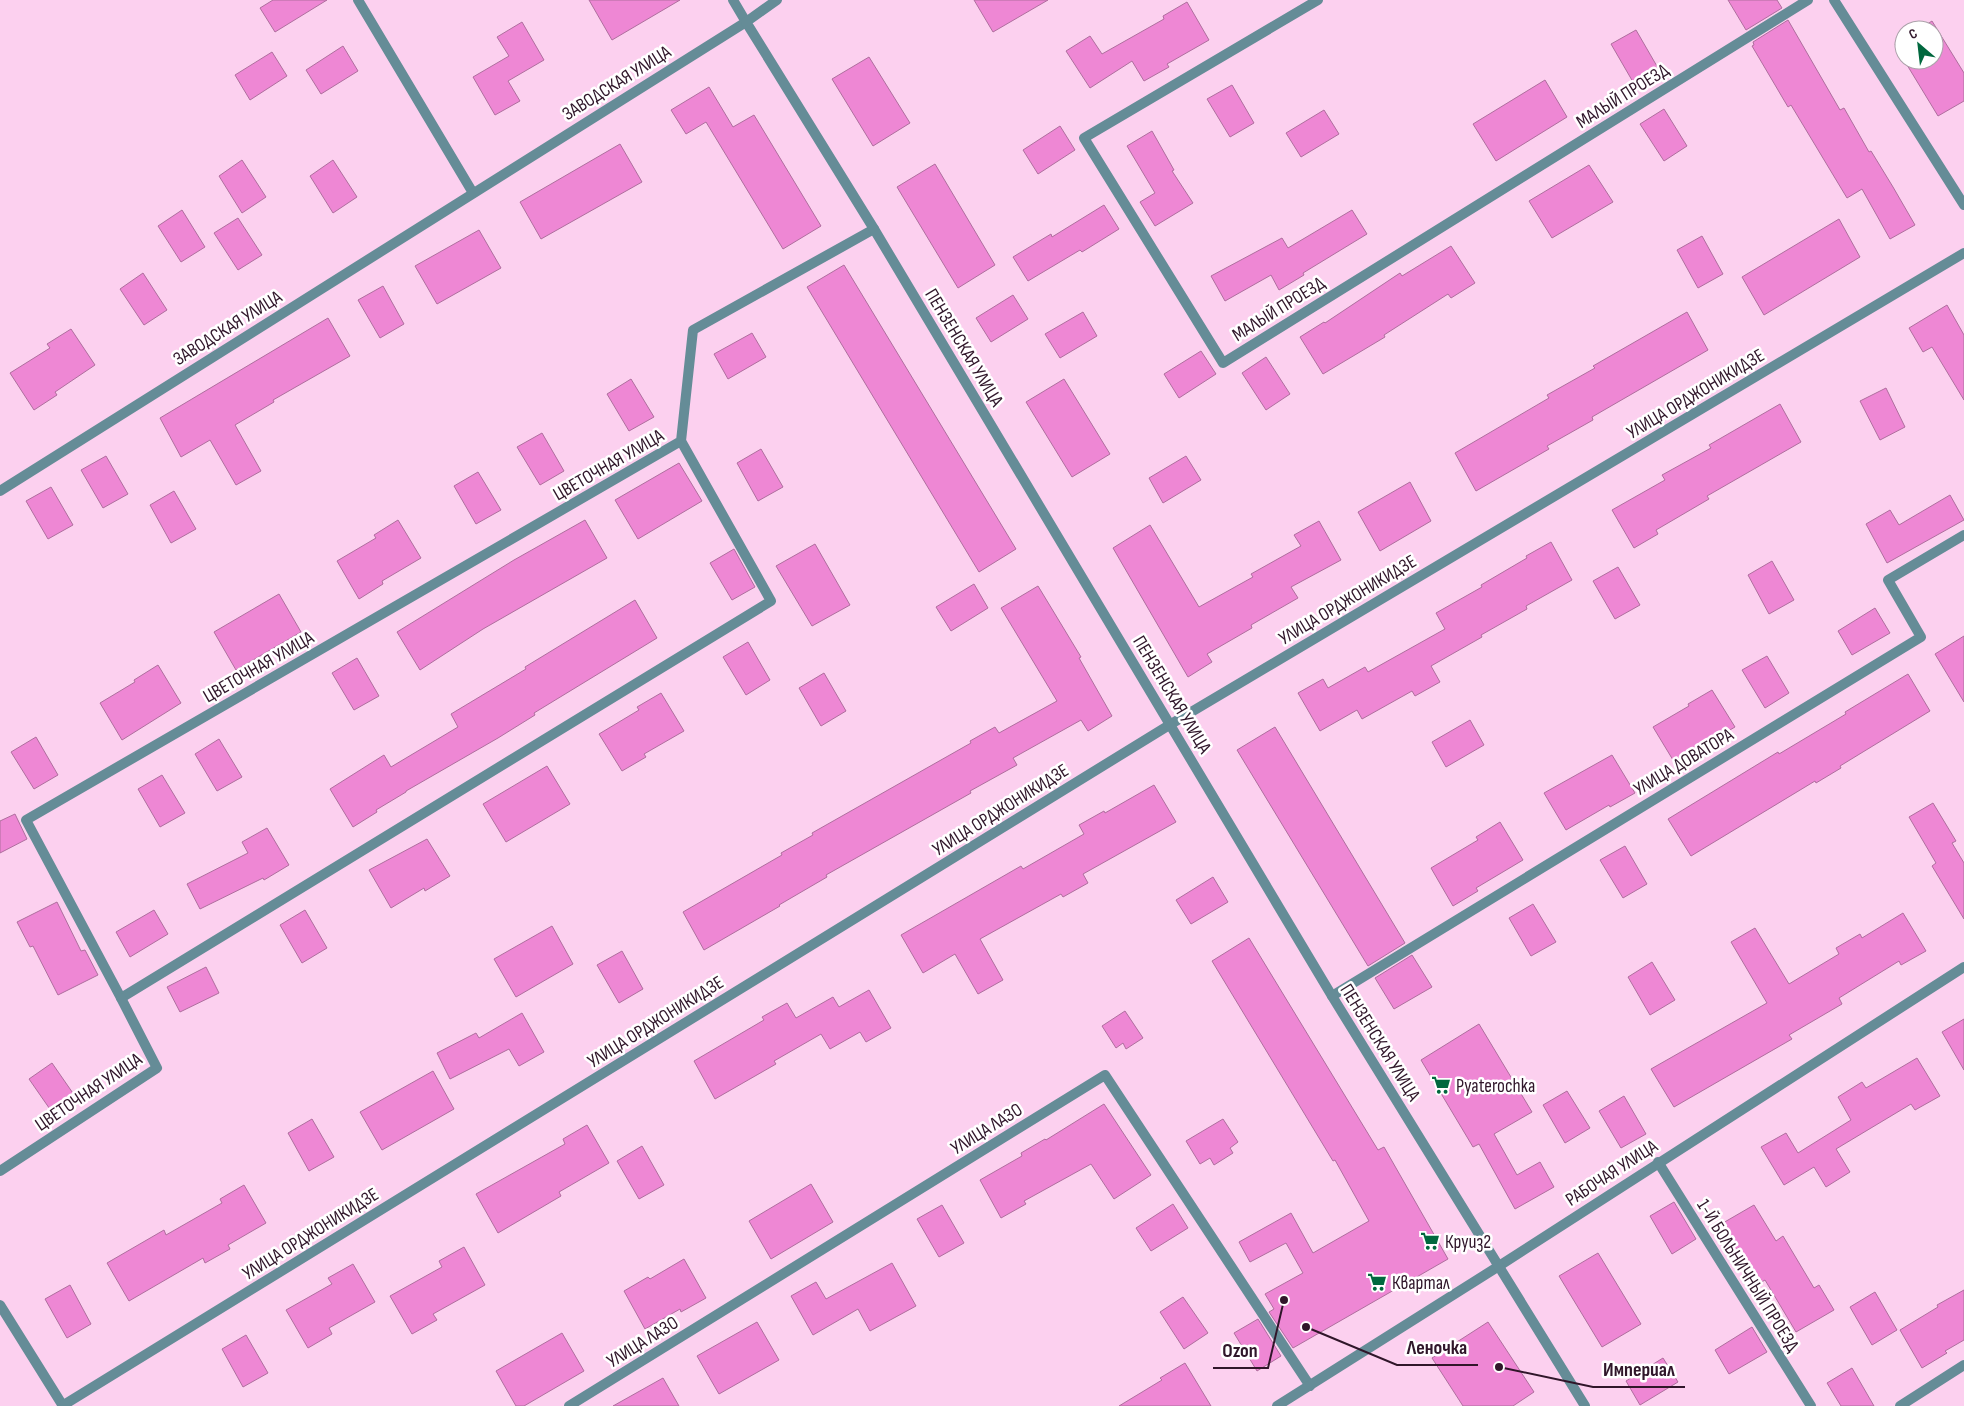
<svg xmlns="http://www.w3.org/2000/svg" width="1964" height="1406" viewBox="0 0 1964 1406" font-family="'Sofia Sans Condensed',sans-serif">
<rect width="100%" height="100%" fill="#fcd0ef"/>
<!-- building -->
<g fill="#ee87d4" stroke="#af6e9e">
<path d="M273,0h54l-52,32 -15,-24z"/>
<path d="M589,0h91l-68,40z"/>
<path d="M974,0h74l-55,32z"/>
<path d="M1728,0h49l5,8 -36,22z"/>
<path d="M1187,2l22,38 -42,24 2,3 -25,14 -12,-20 -42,27 -24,-37 24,-15 12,18 62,-35 -1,-3z"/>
<path d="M1788,20l52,90 4,-2 25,44 2,-1 22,36 22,38 -25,14 -28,-50 -15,9 -56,-93 -3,2 -36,-61 2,-1 -1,-3z"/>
<path d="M1932,21l32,52v28l-26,15 -34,-56h30v-30h-16z"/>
<path d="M522,22l22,38 -36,21 12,20 -25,14 -22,-38 36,-21 -12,-19z"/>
<path d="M1636,30l22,38 -25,14 -22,-38z"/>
<path d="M1904,38v21l-9,-15z"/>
<path d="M343,46l15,25 -37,23 -15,-24z"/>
<path d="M272,52l15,24 -37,24 -15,-25z"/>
<path d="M869,57l41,66 -37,23 -41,-67z"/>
<path d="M1545,80l22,37 -71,44 -23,-37z"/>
<path d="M1232,85l22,38 -24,14 -23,-38z"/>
<path d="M709,87l24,40 21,-12 67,111 -38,23 -77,-127 -20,12 -15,-24z"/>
<path d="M1664,109l23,37 -23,15 -24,-37z"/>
<path d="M1324,110l15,24 -38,23 -15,-24z"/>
<path d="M1060,126l15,24 -37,24 -15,-24z"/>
<path d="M1152,131l22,39 -2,1 21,32 -38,23 -15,-24 15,-9 -28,-47z"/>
<path d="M620,144l22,38 -101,57 -21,-37z"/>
<path d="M242,160l24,37 -24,16 -23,-37z"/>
<path d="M333,160l24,37 -24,16 -23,-37z"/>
<path d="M935,164l60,101 -37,23 -61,-101z"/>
<path d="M1589,165l24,37 -61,36 -23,-37z"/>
<path d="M1104,205l15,24 -37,23 -2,-2 -52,31 -15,-24 38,-23 1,3z"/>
<path d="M182,210l23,37 -24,15 -23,-36z"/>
<path d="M1352,210l15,24 -64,39 1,2 -25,15 -8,-15 -46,26 -14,-25 71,-38 6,10z"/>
<path d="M238,218l24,37 -24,15 -24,-37z"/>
<path d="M1839,219l21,38 -96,58 -22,-38z"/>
<path d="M479,230l22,38 -64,36 -22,-38z"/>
<path d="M1702,236l21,38 -25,14 -21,-38z"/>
<path d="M1451,246l24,37 -24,15 -3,-4 -64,41 1,2 -62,37 -23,-37 24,-15 1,1 75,-50 2,3z"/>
<path d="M844,265l172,284 -37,23 -172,-285z"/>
<path d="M143,273l24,37 -23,15 -24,-36z"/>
<path d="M383,286l21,38 -24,14 -22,-38z"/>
<path d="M1013,295l15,24 -37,23 -15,-24z"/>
<path d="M1947,305l17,30v65l-32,-53 -9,5 -14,-24z"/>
<path d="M1083,312l14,24 -37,22 -15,-24z"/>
<path d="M1687,312l21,38 -116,67 1,3 -46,26 2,3 -73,42 -21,-38 94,-55 -2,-3 48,-27 -2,-2z"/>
<path d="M328,318l22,38 -77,44 1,2 -39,23 26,46 -25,14 -26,-45 -29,17 -21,-39z"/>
<path d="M71,329l24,36 -40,27 2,3 -23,15 -24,-37 40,-25 -3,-4z"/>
<path d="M752,333l14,24 -38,22 -14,-25z"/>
<path d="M1201,351l15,23 -37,24 -15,-24z"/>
<path d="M1266,357l24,37 -24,16 -24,-37z"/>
<path d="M631,379l23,38 -25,14 -22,-37z"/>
<path d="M1064,379l46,75 -38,23 -46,-75z"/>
<path d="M1886,388l19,39 -25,13 -20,-39z"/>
<path d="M1780,404l21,38 -94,54 2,3 -53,31 2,4 -24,14 -22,-38 53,-30 -3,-5 49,-27 -2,-3z"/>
<path d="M542,433l22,38 -24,14 -23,-38z"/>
<path d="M761,449l22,38 -25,14 -21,-38z"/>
<path d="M106,456l22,38 -25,14 -22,-38z"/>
<path d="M1186,456l15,24 -38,23 -14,-25z"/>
<path d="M679,463l23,38 -64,38 -23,-39z"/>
<path d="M478,472l23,38 -25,14 -22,-38z"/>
<path d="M1410,482l21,39 -51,30 -22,-39z"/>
<path d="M51,487l22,38 -25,14 -22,-38z"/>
<path d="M174,491l22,38 -25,14 -21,-38z"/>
<path d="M1950,495l14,25 -77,43 -21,-39 24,-14 9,15z"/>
<path d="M398,520l23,38 -39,23 1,3 -24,15 -22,-38 39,-23 -2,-3z"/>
<path d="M585,520l22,38 -124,71 -63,41 -23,-38 117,-72z"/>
<path d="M1319,521l22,39 -50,27 7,11 -47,27 1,3 -45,26 5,8 -24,15 -75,-129 37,-23 49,82 54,-30 -2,-3 50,-28 -7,-11z"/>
<path d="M1551,542l21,38 -46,26 1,3 -46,26 1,2 -51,29 9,16 -25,14 -3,-5 -50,28 -5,-9 -37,21 -22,-38 25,-14 5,9 37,-21 3,5 77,-43 -9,-16 46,-26 -1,-2 46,-27 -1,-2z"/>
<path d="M815,544l35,61 -38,21 -36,-60z"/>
<path d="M734,549l21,38 -23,13 -22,-37z"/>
<path d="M1772,561l22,39 -25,14 -21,-39z"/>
<path d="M1618,567l22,38 -25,14 -22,-38z"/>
<path d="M974,584l14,24 -37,23 -15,-24z"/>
<path d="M1038,586l43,71 -2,1 33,58 -24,15 -7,-11 -68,38 4,7 -47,26 1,2 -145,82 1,2 -48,28 1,1 -76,44 -21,-38 99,-57 -1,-2 32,-18 -1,-2 159,-90 -1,-2 25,-14 4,6 58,-32 -56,-93z"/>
<path d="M279,594l22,38 -65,38 -22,-38z"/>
<path d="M635,600l22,38 -123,75 1,2 -37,23 -92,53v1l-30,18 1,2 -24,15 -23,-38 54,-34 7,12 67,-40 -7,-13 75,-45 -1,-2z"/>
<path d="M1875,608l15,25 -38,22 -14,-24z"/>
<path d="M1964,636v66l-29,-48z"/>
<path d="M748,642l22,38 -24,15 -23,-38z"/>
<path d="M1767,656l22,37 -24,15 -23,-38z"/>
<path d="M357,658l22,38 -25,14 -22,-37z"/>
<path d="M158,665l23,38 -59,37 -22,-37 35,-21 -1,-2z"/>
<path d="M824,673l22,38 -25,15 -22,-38z"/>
<path d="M1908,674l22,37 -90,55 1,2 -25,15 -1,-2 -124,75 -23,-37 110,-67 1,2 67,-40 -1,-2z"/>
<path d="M1712,690l23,37 -36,21 1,3 -24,14 -23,-38 36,-21 -1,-2z"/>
<path d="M661,693l23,38 -40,23 2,3 -24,14 -23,-37 40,-24 -2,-3z"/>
<path d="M1470,720l14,25 -38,22 -14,-25z"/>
<path d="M1275,727l130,216 -37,23 -131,-216z"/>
<path d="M36,737l22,38 -24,14 -23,-37z"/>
<path d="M219,739l23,38 -25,14 -22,-37z"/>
<path d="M1612,755l23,38 -25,14 -1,-2 -43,25 -22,-37z"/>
<path d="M547,766l23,38 -64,38 -23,-38z"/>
<path d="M162,775l23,38 -25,14 -22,-38z"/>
<path d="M1154,785l22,37 -93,52 5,9 -25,14 -2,-3 -81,45 23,41 -25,14 -23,-40 -32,19 -22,-38 120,-69 2,3 61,-35 -5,-9 25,-14 1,2z"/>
<path d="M1933,803l23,38 -4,2 12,20v56l-32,-53 4,-3 -27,-46z"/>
<path d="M15,814l12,25 -27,14v-32z"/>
<path d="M1500,822l23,38 -47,28 2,3 -25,15 -22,-38 47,-28 -2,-3z"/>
<path d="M267,828l22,37 -25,15 -1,-2 -63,31 -13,-25 61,-31 -6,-11z"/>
<path d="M427,839l23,37 -25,15 -1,-3 -33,20 -22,-38z"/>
<path d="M1625,846l22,38 -24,14 -23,-38z"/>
<path d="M1213,877l15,25 -37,22 -15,-24z"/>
<path d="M57,902l24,49 4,-1 13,25 -40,20 -25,-49 -3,1 -13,-25z"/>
<path d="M1533,904l23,38 -25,14 -22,-38z"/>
<path d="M154,910l14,24 -38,23 -14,-25z"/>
<path d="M305,910l22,38 -25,15 -22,-38z"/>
<path d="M1903,913l23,38 -25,14 -2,-4 -60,37 3,6 -53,31 3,4 -118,68 -23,-38 116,-66 -36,-61 24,-14 34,56 50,-30 -3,-6 24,-14 2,4z"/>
<path d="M552,926l21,38 -57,33 -22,-38z"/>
<path d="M1249,938l129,212 6,-3 64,112 -155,89 -24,-36 5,-3 -9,-15 38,-21 -17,-30 -36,19 -11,-20 52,-29 22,40 56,-32 -34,-61 -2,1 -121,-200z"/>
<path d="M622,951l21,38 -24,14 -22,-38z"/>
<path d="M1412,955l20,32 -38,22 -19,-31z"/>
<path d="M1652,962l23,38 -25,15 -22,-38z"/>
<path d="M206,967l13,26 -39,19 -13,-25z"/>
<path d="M869,990l22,38 -25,14 -6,-10 -30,17 -9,-15 -47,27 2,3 -61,35 -21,-38 70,-41 -2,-3 25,-14 9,15 37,-21 6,10z"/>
<path d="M1125,1011l18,27 -17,11 -3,-6 -7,5 -14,-22z"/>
<path d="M522,1013l22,39 -25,14 -10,-17 -59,30 -13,-26 39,-20 3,5z"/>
<path d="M1964,1019v51l-22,-38z"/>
<path d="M1479,1024l53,88 -38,22 23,41 23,-13 14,25 -39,22 -36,-65 -6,3 -52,-87z"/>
<path d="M1917,1058l23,38 -25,14 -4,-6 -75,45 14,23 -24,15 -12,-20 -30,18 -23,-38 25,-14 12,20 53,-33 -13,-23 24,-15 4,6z"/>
<path d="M52,1063l25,36 -23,16 -25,-36z"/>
<path d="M433,1071l21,38 -72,41 -22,-38z"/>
<path d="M1567,1091l23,37 -25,15 -22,-38z"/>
<path d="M1624,1096l22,38 -25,14 -22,-37z"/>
<path d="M1104,1104l47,71 -37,24 -23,-35 -67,37 2,3 -25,14 -21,-38 42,-24 -1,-3 24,-14 1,1z"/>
<path d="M312,1119l22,38 -25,14 -21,-38z"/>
<path d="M1223,1119l15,23 -8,6 3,5 -19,12 -4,-7 -10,6 -14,-23z"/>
<path d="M587,1125l22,38 -50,29 2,4 -63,37 -22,-39 89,-50 -2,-5z"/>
<path d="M642,1146l22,39 -25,14 -22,-38z"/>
<path d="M811,1184l22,38 -62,37 -22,-38z"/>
<path d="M244,1185l22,38 -38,22 2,4 -25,14 -2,-5 -74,43 -22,-38 57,-33 2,5 56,-32 -2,-4z"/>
<path d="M1674,1202l22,37 -24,15 -22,-38z"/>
<path d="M1173,1204l15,24 -37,23 -15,-23z"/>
<path d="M942,1205l22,38 -25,14 -22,-38z"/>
<path d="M1754,1205l22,36 7,-5 31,52 5,-3 15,25 -38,22 -31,-52 -5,3 -21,-35 -8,4 -15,-25z"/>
<path d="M464,1247l21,38 -52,29 4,6 -25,14 -22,-38 52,-29 -3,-6z"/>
<path d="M1598,1253l43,71 -39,23 -43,-71z"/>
<path d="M684,1259l22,39 -25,14 -1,-3 -35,20 -21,-38 24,-14 2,2z"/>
<path d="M892,1263l24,43 -46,25 -12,-22 -45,26 -22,-39 25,-14 10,17z"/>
<path d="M353,1264l22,38 -46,26 3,6 -24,14 -22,-38 46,-26 -4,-6z"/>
<path d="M70,1285l21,39 -24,14 -22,-39z"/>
<path d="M1964,1290v50l-19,11 2,2 -25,15 -22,-38 38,-23 -1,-2z"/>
<path d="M1875,1292l22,38 -25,15 -22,-38z"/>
<path d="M1183,1297l25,36 -24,16 -24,-37z"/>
<path d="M1258,1319l23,37 -24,15 -23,-38z"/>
<path d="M757,1322l22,38 -60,34 -22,-38z"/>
<path d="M1488,1322l46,70 -21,14h-50l-31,-48z"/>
<path d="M1752,1327l15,25 -38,22 -14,-24z"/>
<path d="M562,1333l22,38 -60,35h-8l-20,-35z"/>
<path d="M246,1335l22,38 -25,14 -21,-38z"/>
<path d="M1663,1358l15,24 -38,23 -14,-24z"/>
<path d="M1185,1363l26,43h-92l43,-26 -2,-2z"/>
<path d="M1852,1368l22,38h-33l-14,-23z"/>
<path d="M663,1378l16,28h-66z"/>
</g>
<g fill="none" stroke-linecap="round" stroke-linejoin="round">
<!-- minor -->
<g stroke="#658c97" stroke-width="10">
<path d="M358,0l115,193"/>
<path d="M1318,0l-234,138 139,225 585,-363"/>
<path d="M1834,0l130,205"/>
<path d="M681,441l90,160 -650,397 -95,-178 655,-379 12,-111 181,-101"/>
<path d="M0,491l746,-469 -13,-22"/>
<path d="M1332,996l589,-359 -33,-57 76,-45"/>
<path d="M1658,1162l153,244"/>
<path d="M0,1171l157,-103 -36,-70"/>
<path d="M0,1305l63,101"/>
<path d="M62,1406l1109,-682 793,-471"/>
<path d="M569,1406l536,-331 205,311"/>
<path d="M1277,1406l222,-140 465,-299"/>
<path d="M1900,1406l64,-41"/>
</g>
<!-- tertiary -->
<path stroke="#658c97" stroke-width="10" d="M777,0l-31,22 128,207 458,767 253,410"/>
</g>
<!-- icons -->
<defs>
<g id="supermarket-bare" transform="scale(1.5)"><path d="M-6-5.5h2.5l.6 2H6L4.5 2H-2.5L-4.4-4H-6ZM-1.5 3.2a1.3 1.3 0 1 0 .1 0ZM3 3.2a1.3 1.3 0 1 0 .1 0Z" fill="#01683e" stroke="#fff" stroke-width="2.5" paint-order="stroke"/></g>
</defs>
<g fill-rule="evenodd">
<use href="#supermarket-bare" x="1441" y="1085"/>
<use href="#supermarket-bare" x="1430" y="1241"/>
<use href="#supermarket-bare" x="1377" y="1282"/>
</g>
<g text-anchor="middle" stroke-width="5" stroke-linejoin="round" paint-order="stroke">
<!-- street labels -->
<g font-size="19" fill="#30162a" stroke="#fff">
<text transform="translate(616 82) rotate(-32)" y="7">ЗАВОДСКАЯ УЛИЦА</text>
<text transform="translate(1622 95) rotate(-32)" y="7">МАЛЫЙ ПРОЕЗД</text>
<text transform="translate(1278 308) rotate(-32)" y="7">МАЛЫЙ ПРОЕЗД</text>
<text transform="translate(227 327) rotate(-32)" y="7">ЗАВОДСКАЯ УЛИЦА</text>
<text transform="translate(965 347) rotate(59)" y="7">ПЕНЗЕНСКАЯ УЛИЦА</text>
<text transform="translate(1695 393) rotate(-31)" y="7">УЛИЦА ОРДЖОНИКИДЗЕ</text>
<text transform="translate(608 464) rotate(-30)" y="7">ЦВЕТОЧНАЯ УЛИЦА</text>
<text transform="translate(1347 599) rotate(-31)" y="7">УЛИЦА ОРДЖОНИКИДЗЕ</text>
<text transform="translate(258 666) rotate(-30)" y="7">ЦВЕТОЧНАЯ УЛИЦА</text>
<text transform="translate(1173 694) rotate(59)" y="7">ПЕНЗЕНСКАЯ УЛИЦА</text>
<text transform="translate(1683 761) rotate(-31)" y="7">УЛИЦА ДОВАТОРА</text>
<text transform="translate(1000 809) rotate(-32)" y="7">УЛИЦА ОРДЖОНИКИДЗЕ</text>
<text transform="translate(655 1021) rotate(-32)" y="7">УЛИЦА ОРДЖОНИКИДЗЕ</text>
<text transform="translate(1381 1042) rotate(58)" y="7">ПЕНЗЕНСКАЯ УЛИЦА</text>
<text transform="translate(88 1091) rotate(-34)" y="7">ЦВЕТОЧНАЯ УЛИЦА</text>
<text transform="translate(986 1128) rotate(-32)" y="7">УЛИЦА ЛАЗО</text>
<text transform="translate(1611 1172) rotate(-33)" y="7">РАБОЧАЯ УЛИЦА</text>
<text transform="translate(310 1233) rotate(-32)" y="7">УЛИЦА ОРДЖОНИКИДЗЕ</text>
<text transform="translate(1749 1275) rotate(58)" y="7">1-Й БОЛЬНИЧНЫЙ ПРОЕЗД</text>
<text transform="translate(642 1341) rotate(-32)" y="7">УЛИЦА ЛАЗО</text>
</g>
<!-- poi labels -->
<g font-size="19" fill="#30162a" stroke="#fff" text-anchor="start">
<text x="1456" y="1092">Pyaterochka</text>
<text x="1445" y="1248">Круиз2</text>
<text x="1392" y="1289">Квартал</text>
</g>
</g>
<!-- callouts -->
<path fill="none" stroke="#30162a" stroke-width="2" d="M1306 1327L1397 1365H1478M1284 1300L1268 1368H1213M1499 1367L1593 1387H1685"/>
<g fill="#30162a" stroke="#fff" stroke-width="2">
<circle cx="1306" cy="1327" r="5"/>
<circle cx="1284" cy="1300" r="5"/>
<circle cx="1499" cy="1367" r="5"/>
</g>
<g font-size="20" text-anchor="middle" font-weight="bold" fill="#30162a" stroke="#fff" stroke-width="5" stroke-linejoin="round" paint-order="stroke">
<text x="1437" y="1354">Леночка</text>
<text x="1240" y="1357">Ozon</text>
<text x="1639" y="1376">Империал</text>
</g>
<!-- north arrow -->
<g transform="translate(1919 45) rotate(332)"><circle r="24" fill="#ffffff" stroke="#aca2aa"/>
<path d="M0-4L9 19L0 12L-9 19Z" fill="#01683e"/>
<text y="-8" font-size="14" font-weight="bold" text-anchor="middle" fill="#30162a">С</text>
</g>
</svg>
